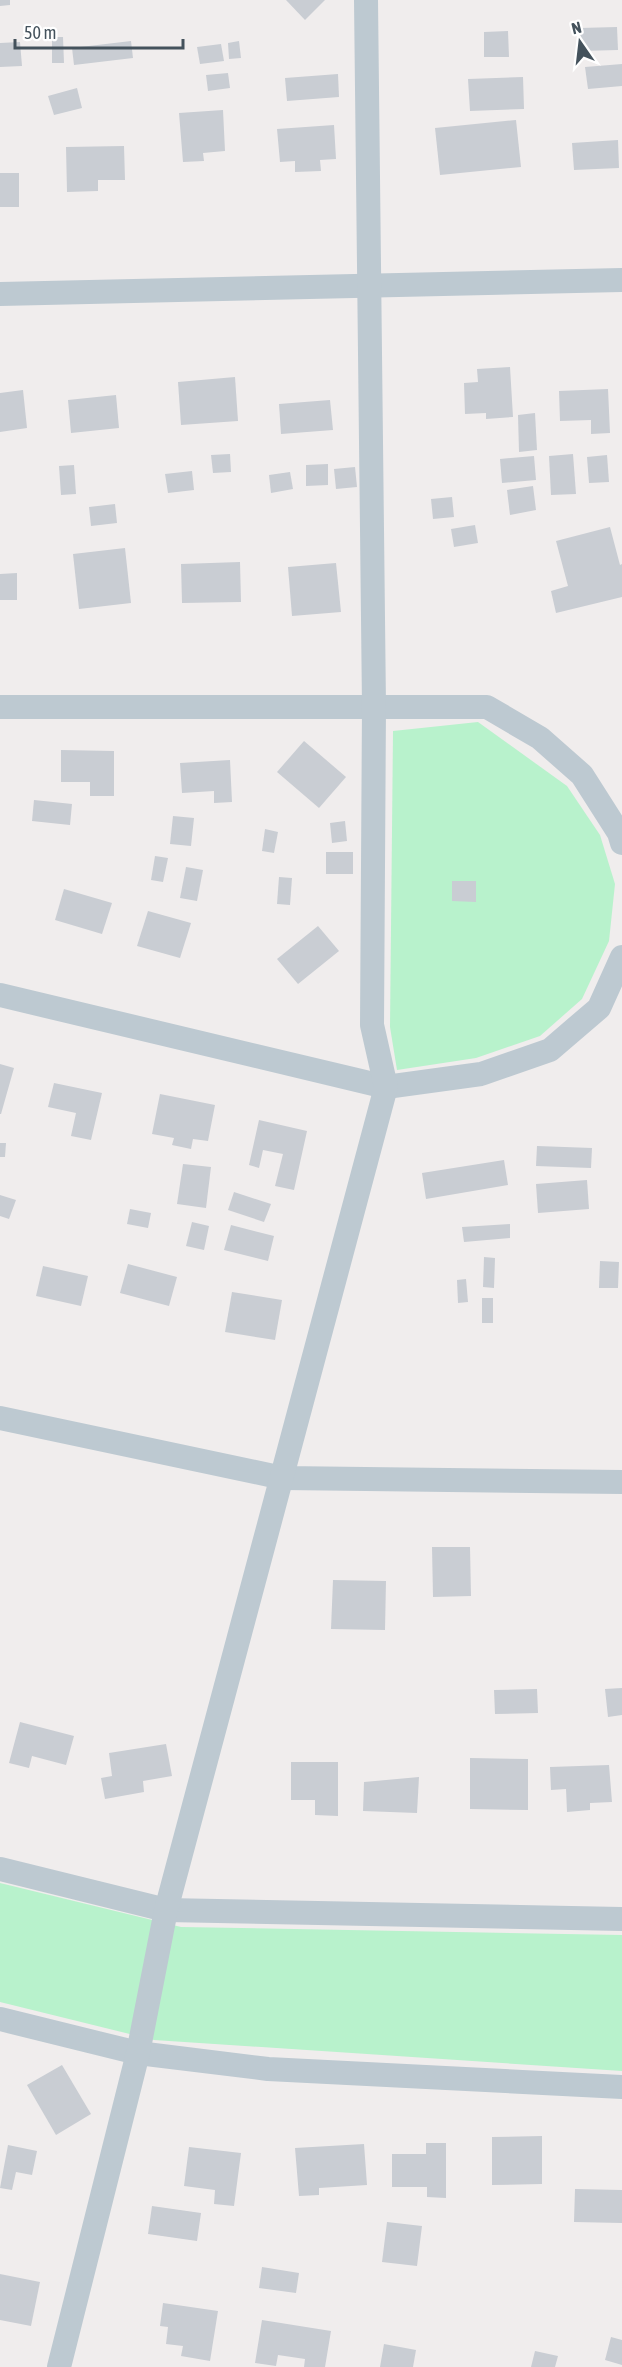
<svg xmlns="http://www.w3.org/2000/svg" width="622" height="2367" viewBox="0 0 622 2367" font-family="'Asap Condensed',sans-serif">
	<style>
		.green { fill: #b8f2cc }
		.building { fill: #c9cdd3 }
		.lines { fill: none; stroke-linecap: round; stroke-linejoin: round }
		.minor { stroke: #bdc9d1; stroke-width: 24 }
	</style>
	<rect width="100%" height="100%" fill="#f0eded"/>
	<!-- green -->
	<g class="green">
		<path d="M478 722 567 786 600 835 615 884 609 941 582 999 540 1036 476 1058 397 1070 390 1027 393 731Z"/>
		<path d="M0 1883 181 1927 622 1935V2071L154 2040 0 2002Z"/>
	</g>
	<!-- building -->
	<g class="building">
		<path d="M0 0H10V5L0 6Z"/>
		<path d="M286 0H325L305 20Z"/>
		<path d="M617 27 618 50 581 51 580 28Z"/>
		<path d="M508 31 509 57H484V32Z"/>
		<path d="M52 37H63L64 63H52Z"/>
		<path d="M131 41 133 58 74 65 72 48Z"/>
		<path d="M239 41 241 58 229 59 228 43Z"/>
		<path d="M20 42 22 66 0 67V43Z"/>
		<path d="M221 44 224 61 200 64 197 47Z"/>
		<path d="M622 64V86L588 89 585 67Z"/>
		<path d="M228 73 230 88 208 91 206 75Z"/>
		<path d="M338 74 339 97 287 101 285 78Z"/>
		<path d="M523 77 524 109 470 111 468 79Z"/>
		<path d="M77 88 82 108 54 115 48 96Z"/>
		<path d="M223 110 225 151 203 153 204 161 183 162 179 113Z"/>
		<path d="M516 120 521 167 440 175 435 128Z"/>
		<path d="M334 125 336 159 320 160 321 171 295 172V161L280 162 277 129Z"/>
		<path d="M618 140 619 168 574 170 572 143Z"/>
		<path d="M124 146 125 180H98V191L67 192 66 147Z"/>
		<rect x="0" y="173" width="19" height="34"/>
		<path d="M510 367 513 417 486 419V413L465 414 464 383 478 382 477 369Z"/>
		<path d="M235 377 238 421 181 425 178 382Z"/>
		<path d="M608 389 610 433 591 434V420L560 421 559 391Z"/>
		<path d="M23 390 27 428 0 432V393Z"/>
		<path d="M116 395 119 428 71 433 68 400Z"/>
		<path d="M330 400 333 430 281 434 279 404Z"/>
		<path d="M535 413 537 450 519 452 518 415Z"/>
		<path d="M230 454 231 472 213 473 211 455Z"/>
		<path d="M573 454 576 494 551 495 549 456Z"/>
		<path d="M607 455 609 482 589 483 587 457Z"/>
		<path d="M534 456 536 480 502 483 500 459Z"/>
		<path d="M328 464V485L306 486V465Z"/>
		<path d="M74 465 76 494 61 495 59 466Z"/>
		<path d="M355 467 357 487 336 489 334 469Z"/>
		<path d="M192 471 194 490 168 493 165 474Z"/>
		<path d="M290 472 293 489 271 493 269 475Z"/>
		<path d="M533 486 536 510 510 515 507 490Z"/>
		<path d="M452 497 454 517 433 519 431 499Z"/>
		<path d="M115 504 117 523 91 526 89 507Z"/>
		<path d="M475 525 478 543 454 547 451 529Z"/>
		<path d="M610 527 620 565 622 564V597L556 613 551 591 568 586 556 541Z"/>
		<path d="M125 548 131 603 79 609 73 554Z"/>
		<path d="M240 562 241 602 182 603 181 564Z"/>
		<path d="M336 563 341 612 292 616 288 567Z"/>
		<path d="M17 573V600H0V574Z"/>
		<path d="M304 741 346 777 319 808 277 772Z"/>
		<path d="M61 750 114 751V796H90V782H61Z"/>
		<path d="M230 760 232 802 214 803V791L182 793 180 763Z"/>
		<path d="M34 800 72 804 70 825 32 821Z"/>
		<path d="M173 816 194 818 191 846 170 844Z"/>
		<path d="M345 821 347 841 332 843 330 823Z"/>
		<path d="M265 829 278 832 274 853 262 851Z"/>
		<rect x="326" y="852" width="27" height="22"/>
		<path d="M155 856 168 858 163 882 151 880Z"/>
		<path d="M186 867 203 870 197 901 180 898Z"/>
		<path d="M279 877 292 878 290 905 277 904Z"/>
		<path d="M452 881H476V902L452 901Z"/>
		<path d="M64 889 112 903 102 934 55 920Z"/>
		<path d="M148 911 191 923 180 958 137 946Z"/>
		<path d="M318 926 339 951 298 984 277 959Z"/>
		<path d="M0 1064 14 1068 1 1114H0Z"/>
		<path d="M54 1083 102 1093 91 1140 71 1136 76 1113 48 1107Z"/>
		<path d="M160 1094 215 1105 208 1141 193 1139 191 1149 172 1145 174 1138 152 1134Z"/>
		<path d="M259 1120 307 1131 294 1190 275 1186 283 1154 263 1150 259 1168 249 1165Z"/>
		<path d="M0 1143H6L5 1157H0Z"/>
		<path d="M537 1146 592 1148 591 1168 536 1166Z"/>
		<path d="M504 1160 508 1185 426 1199 422 1173Z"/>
		<path d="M183 1164 211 1167 206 1208 177 1204Z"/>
		<path d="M587 1180 589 1209 538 1213 536 1184Z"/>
		<path d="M234 1192 271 1204 264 1222 228 1210Z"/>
		<path d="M0 1195 16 1200 9 1219 0 1216Z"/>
		<path d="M130 1209 151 1213 148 1228 127 1224Z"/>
		<path d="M192 1222 209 1226 204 1250 186 1246Z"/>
		<path d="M510 1224V1238L464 1242 462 1227Z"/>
		<path d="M231 1225 274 1236 268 1261 224 1250Z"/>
		<path d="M484 1257 495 1258 494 1288 483 1287Z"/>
		<path d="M600 1261 619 1262 618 1288H599Z"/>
		<path d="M128 1264 177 1277 169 1306 120 1293Z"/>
		<path d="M43 1266 88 1276 81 1306 36 1296Z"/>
		<path d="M466 1279 468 1302 458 1303 457 1280Z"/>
		<path d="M232 1292 282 1300 275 1340 225 1332Z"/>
		<rect x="482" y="1298" width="11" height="25"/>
		<path d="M432 1547H470L471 1596 433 1597Z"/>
		<path d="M333 1580 386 1581 385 1630 331 1629Z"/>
		<path d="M622 1688V1715L608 1717 605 1689Z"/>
		<path d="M537 1689 538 1713 495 1714 494 1690Z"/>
		<path d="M20 1722 74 1736 66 1765 32 1756 29 1768 9 1763Z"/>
		<path d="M166 1744 172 1776 143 1781 144 1792 105 1799 101 1778 112 1776 109 1753Z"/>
		<path d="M470 1758 528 1759V1810L470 1809Z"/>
		<path d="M291 1762H338V1816L315 1815V1800H291Z"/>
		<path d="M609 1765 612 1802 590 1803V1810L567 1812 566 1789 551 1790 550 1767Z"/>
		<path d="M419 1777 417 1813 363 1811 364 1782Z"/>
		<path d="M62 2065 91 2114 56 2135 27 2085Z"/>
		<path d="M542 2136V2184L492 2185V2137Z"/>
		<path d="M426 2143H446V2198L427 2197V2187H392V2154H426Z"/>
		<path d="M364 2144 367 2185 319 2188V2195L299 2196 295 2148Z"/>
		<path d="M8 2145 37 2151 32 2175 16 2172 12 2190 0 2188Z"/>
		<path d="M189 2147 241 2153 234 2206 214 2204 215 2190 184 2186Z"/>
		<path d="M575 2189 622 2190V2223L574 2222Z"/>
		<path d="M152 2206 201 2213 197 2241 148 2234Z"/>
		<path d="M387 2222 422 2226 417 2266 382 2262Z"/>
		<path d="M262 2267 299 2273 296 2293 259 2288Z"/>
		<path d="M0 2274 40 2282 31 2326 0 2320Z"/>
		<path d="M163 2303 218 2311 210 2361 181 2356 183 2346 166 2344 168 2327 160 2326Z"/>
		<path d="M262 2320 331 2331 325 2367H304L305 2359 278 2355 276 2366 255 2363Z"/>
		<path d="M611 2337 622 2340V2365L605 2360Z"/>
		<path d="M384 2344 416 2350 413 2367H380Z"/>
		<path d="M535 2351 558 2356 555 2367H531Z"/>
	</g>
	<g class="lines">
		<!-- minor -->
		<g class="minor">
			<path d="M0 294 622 280"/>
			<path d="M0 707H487L540 738 582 775 619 833 622 843"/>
			<path d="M0 995 386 1087 481 1074 550 1050 599 1008 622 957"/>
			<path d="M0 1418 283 1478 622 1482"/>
			<path d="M0 1869 166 1910 622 1919"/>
			<path d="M0 2019 138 2053 268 2069 622 2087"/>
			<path d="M59 2367 138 2053 166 1910 386 1087 372 1025 374 706 366 0"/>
		</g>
	</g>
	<!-- north arrow -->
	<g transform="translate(580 42) rotate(346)" stroke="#ffffff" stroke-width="4.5" paint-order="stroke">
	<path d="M0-4.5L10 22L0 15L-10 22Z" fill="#44525c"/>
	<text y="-9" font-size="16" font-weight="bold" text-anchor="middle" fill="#44525c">N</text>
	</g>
	<!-- scale -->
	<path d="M15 39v9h168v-9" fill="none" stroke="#44525c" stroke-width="3"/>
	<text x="24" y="39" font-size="18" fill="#44525c" stroke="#ffffff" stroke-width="4.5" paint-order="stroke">50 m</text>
</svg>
